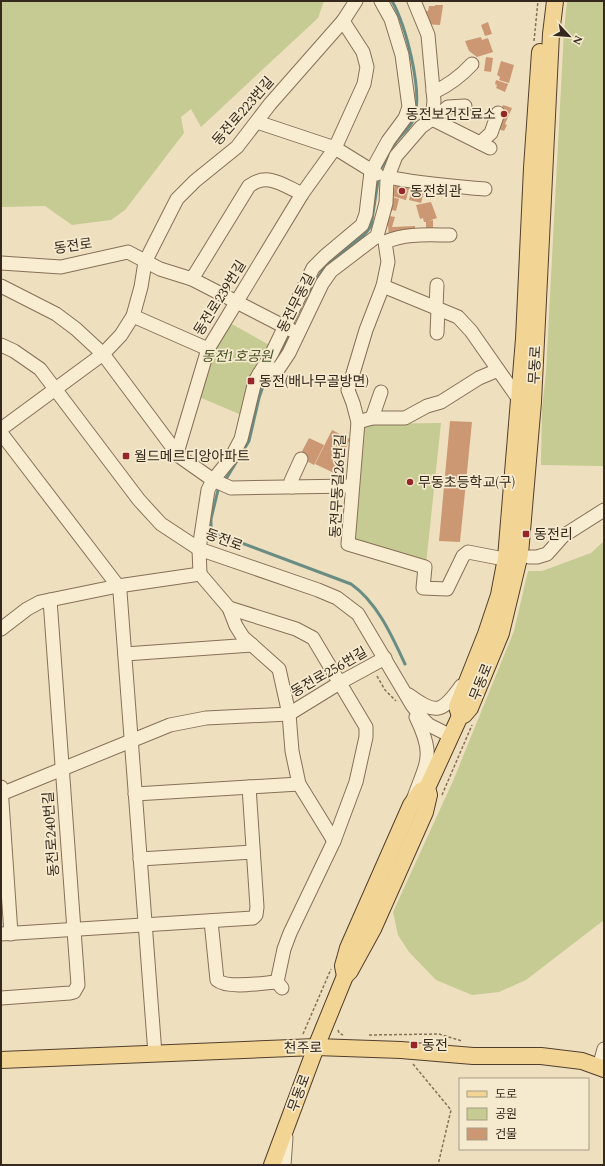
<svg xmlns="http://www.w3.org/2000/svg" width="605" height="1166" viewBox="0 0 605 1166" font-family="Spectral,'Noto Sans KR',serif">
	<style>
		.green { fill: #c5cb92 }
		.lines { fill: none; stroke-linecap: round; stroke-linejoin: round }
		.stream { stroke: #698d84; stroke-width: 3 }
		.building { fill: #cc9874 }
		.minor-casing { stroke: #867057; stroke-width: 15 }
		.major-casing { stroke: #533e2c; stroke-width: 18 }
		.path { stroke: #867057; stroke-width: 1.5; stroke-dasharray: 3 2; stroke-linecap: butt }
		.minor { stroke: #f9edd1; stroke-width: 13 }
		.major { stroke: #f2d595; stroke-width: 16 }
		.poi-dot { fill: #952728; stroke: #f5eace; stroke-width: 1.5 }
		.labels { text-anchor: middle; dominant-baseline: central; stroke-width: 3.5; stroke-linejoin: round; paint-order: stroke }
		.street-label { font-size: 14px; fill: #35281c; stroke: #f5eace }
		.poi-label { font-size: 14px; fill: #35281c; stroke: #f5eace; text-anchor: start }
		.park-label { font-size: 14px; font-style: italic; fill: #465222; stroke: #f5eace }
	</style>
	<rect width="100%" height="100%" fill="#eedfbe"/>
	<!-- green -->
	<g class="green">
		<path d="M1 1H324L318 18 201 127 191 109 181 117 184 133 125 210 111 220 72 225 45 206 1 207Z"/>
		<path d="M567 1H604V466L541 465 542 409 546 372 564 31Z"/>
		<path d="M230 323 271 346 244 416 199 397 210 355Z"/>
		<path d="M441 423 426 564 350 542 359 424Z"/>
		<path d="M604 541V920L526 980 499 992 472 995 436 980 409 952 398 935 393 912 453 781 514 631 528 571H542L591 553Z"/>
	</g>
	<g class="lines">
		<!-- stream -->
		<g class="stream">
			<path d="M382 167C386 159 390 150 395 143 401 134 412 127 415 116 422 88 406 26 392 1"/>
			<path d="M308 298 319 276 326 265 365 234 371 226 378 181"/>
			<path d="M278 359 289 337"/>
			<path d="M226 479 249 441 259 398 266 377"/>
			<path d="M218 490 211 519V529L215 533 351 584C377 602 392 636 405 664"/>
		</g>
	</g>
	<!-- building -->
	<g class="building">
		<path d="M435 5H443L440 25 424 24 426 11H428L429 6H435Z"/>
		<path d="M488 22 492 34 485 36 481 25Z"/>
		<path d="M481 37 482 40 488 38 493 52 477 57 469 51 465 41Z"/>
		<path d="M486 57 493 58 491 72 484 71Z"/>
		<path d="M501 61 514 65 509 83 499 80 500 77 497 75Z"/>
		<path d="M496 80 508 84 505 92 496 88 497 85 495 84Z"/>
		<path d="M503 105 512 108 505 124 507 125 504 131 494 127 496 121 503 124 496 120Z"/>
		<path d="M396 181 410 185 406 200 392 196Z"/>
		<path d="M413 185 425 188 421 203 409 200Z"/>
		<path d="M392 197 399 199 396 211 392 210 390 216 395 217 392 227 415 226V232L389 236 388 226H384Z"/>
		<path d="M431 202 437 218 428 221 433 220V232H426V222H424L423 218 420 219 416 205Z"/>
		<path d="M450 421 472 422 460 542 439 541Z"/>
		<path d="M332 430 350 439 334 473 315 464Z"/>
		<path d="M309 438 324 445 314 465 299 457Z"/>
	</g>
	<g class="lines">
		<defs>
			<g id="minor">
				<path d="M433 91 434 92C449 85 461 76 472 64"/>
				<path d="M432 119 490 148"/>
				<path d="M434 119 448 107 465 106"/>
				<path d="M257 122 335 148 377 174"/>
				<path d="M480 143 491 133 498 113"/>
				<path d="M388 177C420 184 452 186 485 189"/>
				<path d="M385 242 388 262 383 286 366 330 348 390 353 403 358 422 348 544 425 567 423 588 447 589 463 556 468 552 499 558"/>
				<path d="M385 242C406 233 428 235 450 235"/>
				<path d="M1 263 61 267 128 252 160 269 192 279 291 330"/>
				<path d="M192 279 249 186C268 172 283 185 302 194"/>
				<path d="M1 286 56 314 76 329 103 354 179 456 213 480 231 488 352 486"/>
				<path d="M383 286 458 317 471 331 520 401"/>
				<path d="M436 308 437 285"/>
				<path d="M133 316 208 349"/>
				<path d="M437 333 438 309"/>
				<path d="M1 345 14 351 40 369 139 500 161 524 199 549 318 590 337 598 358 614 412 705 423 719 429 725 451 736"/>
				<path d="M259 374 279 368 289 353 322 284 331 271 377 236 386 203 387 179 396 156 421 127 432 119 434 101 428 35 414 1"/>
				<path d="M372 418 381 392"/>
				<path d="M358 422 372 418H405L427 406 441 402 479 378 498 370"/>
				<path d="M1 429 103 354 121 335 133 316 141 287 145 262 177 199 195 181 237 147 270 104 343 21 356 1"/>
				<path d="M1 433 118 586 120 592 155 1054"/>
				<path d="M177 453 208 349 302 194 335 148 364 84 367 67 363 52 343 21"/>
				<path d="M292 487 291 481 301 459"/>
				<path d="M529 557H537L547 554 563 536 604 510"/>
				<path d="M200 574 199 549 208 490 213 480 231 458 241 439 255 381 272 353 313 268 325 256 362 225 366 214 371 172 388 141 405 118 409 107 402 55 391 19 381 1"/>
				<path d="M200 574 229 608 236 626 243 637 279 669 289 714 292 751 299 784 334 841"/>
				<path d="M229 608 296 629 313 638 366 727V737L356 782 334 841 290 933 284 949 277 982 282 988"/>
				<path d="M1 629 27 609 40 602 118 586 200 574"/>
				<path d="M125 654 252 645"/>
				<path d="M409 695C436 715 442 713 461 686"/>
				<path d="M1 787 11 934"/>
				<path d="M1 794 170 725 206 718 289 714 341 682 385 658"/>
				<path d="M135 794 299 784"/>
				<path d="M413 800C427 761 435 756 416 717"/>
				<path d="M140 859 253 852"/>
				<path d="M211 921 217 980C227 989 263 983 277 982"/>
				<path d="M1 934 253 918 256 915 257 907 249 787"/>
				<path d="M1 998 70 993 74 992 78 985 50 600"/>
				<path d="M599 1067 604 1049"/>
				<path d="M284 1165 286 1137"/>
			</g>
			<g id="major">
				<path d="M460 716 457 707 486 634 499 595 506 558 524 339 532 168 540 52"/>
				<path d="M345 976 343 966 348 948 411 805 421 791 427 788"/>
				<path d="M1 1060 316 1047 401 1050 473 1056H541L582 1061 604 1069"/>
				<path d="M272 1165 316 1047 345 976 350 971 373 929 425 812 429 795 427 788 460 716 464 715 470 708 501 633 520 554 533 402 551 34 555 1"/>
			</g>
		</defs>
		<!-- minor casing -->
		<use href="#minor" class="minor-casing"/>
		<!-- major casing -->
		<use href="#major" class="major-casing"/>
		<!-- path -->
		<g class="path">
			<path d="M534 41 538 1"/>
			<path d="M377 676 385 690 396 701"/>
			<path d="M442 795 472 725"/>
			<path d="M338 1030 339 1033 343 1035"/>
			<path d="M303 1034 331 969"/>
			<path d="M369 1035 439 1034 462 1041"/>
			<path d="M413 1064 451 1110 438 1165"/>
		</g>
		<!-- minor -->
		<use href="#minor" class="minor"/>
		<!-- major -->
		<use href="#major" class="major"/>
	</g>
	<!-- markers -->
	<g class="poi-dot">
		<circle cx="504" cy="114" r="4"/>
		<circle cx="402" cy="191" r="4"/>
		<rect x="247" y="377" width="8" height="8" rx="2"/>
		<rect x="122" y="452" width="8" height="8" rx="2"/>
		<circle cx="410" cy="482" r="4"/>
		<rect x="522" y="530" width="8" height="8" rx="2"/>
		<rect x="410" y="1041" width="8" height="8" rx="2"/>
	</g>
	<g class="labels">
		<!-- street labels -->
		<g class="street-label">
			<text transform="translate(243 111) rotate(-49)">동전로223번길</text>
			<text transform="translate(73 246) rotate(-8)">동전로</text>
			<text transform="translate(220 298) rotate(-58)">동전로239번길</text>
			<text transform="translate(296 303) rotate(-63)">동전무동길</text>
			<text transform="translate(535 365) rotate(-87)">무동로</text>
			<text transform="translate(338 486) rotate(-87)">동전무동길26번길</text>
			<text transform="translate(224 540) rotate(20)">동전로</text>
			<text transform="translate(329 672) rotate(-30)">동전로256번길</text>
			<text transform="translate(481 682) rotate(-68)">무동로</text>
			<text transform="translate(51 834) rotate(-94)">동전로240번길</text>
			<text transform="translate(303 1048) rotate(-1)">천주로</text>
			<text transform="translate(299 1093) rotate(-70)">무동로</text>
		</g>
		<!-- poi labels -->
		<g class="poi-label">
			<text x="496" y="114" text-anchor="end">동전보건진료소</text>
			<text x="410" y="191">동전회관</text>
			<text x="259" y="381">동전(배나무골방면)</text>
			<text x="134" y="456">월드메르디앙아파트</text>
			<text x="418" y="482">무동초등학교(구)</text>
			<text x="534" y="534">동전리</text>
			<text x="422" y="1045">동전</text>
		</g>
		<!-- park labels -->
		<g class="park-label">
			<text x="237" y="356">동전1호공원</text>
		</g>
	</g>
	<!-- border -->
	<rect width="605" height="1166" fill="none" stroke="#35281c" stroke-width="4"/>
	<!-- legend -->
	<rect x="459" y="1078" width="130" height="72" fill="#f5eace" stroke="#a89c87"/>
	<rect x="467" y="1091" width="20" height="6" fill="#f2d595" stroke="#a89c87"/>
	<text x="495" y="1098" font-size="12" fill="#35281c">도로</text>
	<rect x="467" y="1108" width="20" height="12" fill="#c5cb92" stroke="#a89c87"/>
	<text x="495" y="1118" font-size="12" fill="#35281c">공원</text>
	<rect x="467" y="1128" width="20" height="12" fill="#cc9874" stroke="#a89c87"/>
	<text x="495" y="1138" font-size="12" fill="#35281c">건물</text>
	<!-- north arrow -->
	<g transform="translate(569 36) rotate(116)" stroke="#f5eace" stroke-width="3" paint-order="stroke">
	<path d="M0-3L7 15L0 10L-7 15Z" fill="#35281c"/>
	<text y="-6" font-size="11" font-weight="bold" text-anchor="middle" fill="#35281c">N</text>
	</g>
</svg>
